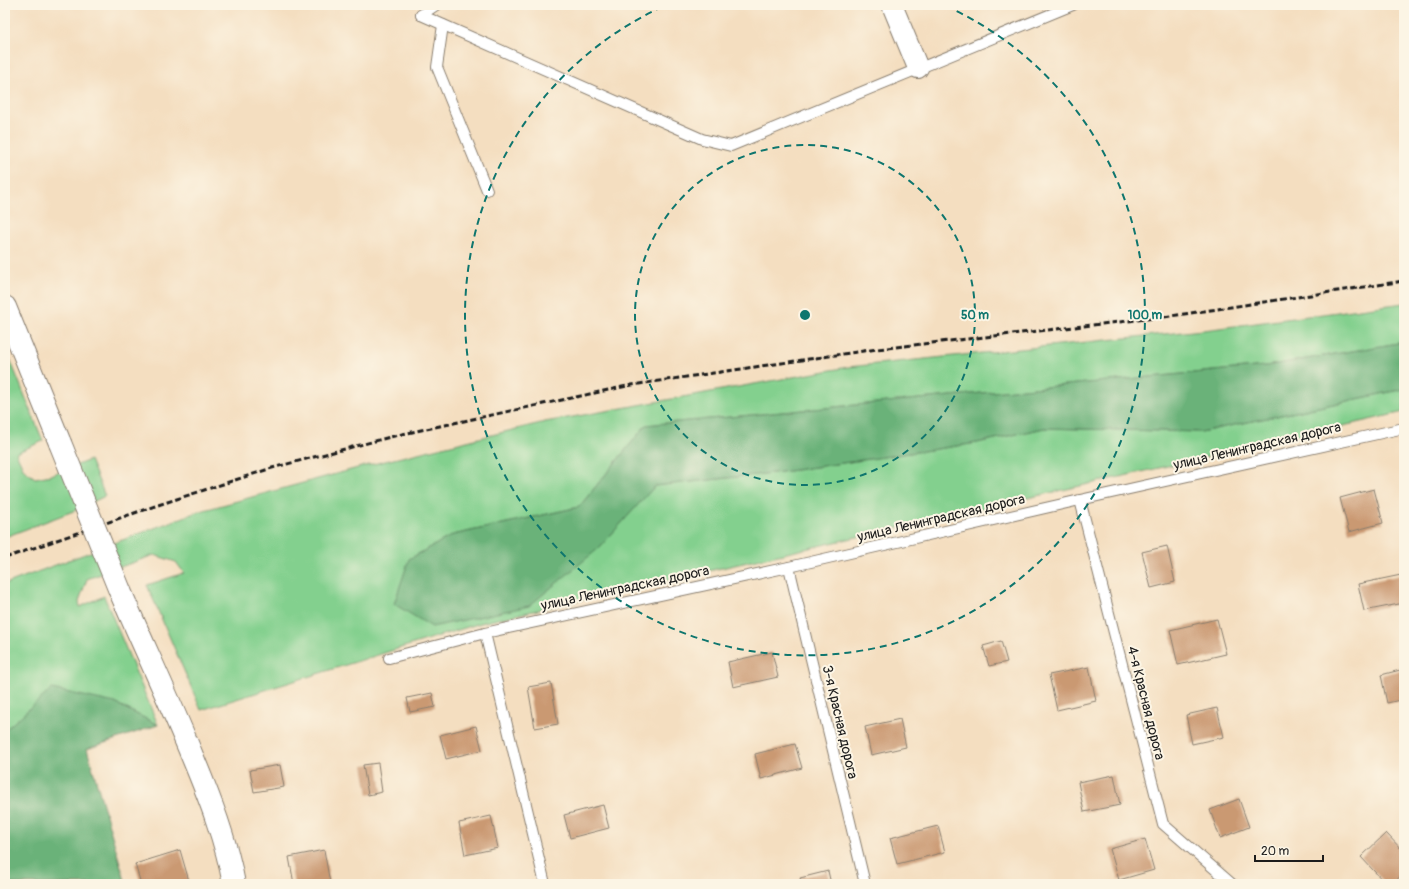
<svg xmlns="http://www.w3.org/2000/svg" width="1409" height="889" viewBox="0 0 1409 889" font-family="Pangolin,sans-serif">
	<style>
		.green { fill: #83d08e; stroke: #507655 }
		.forest { fill: #6ab279; stroke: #43674a }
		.building { fill: #ca9972 }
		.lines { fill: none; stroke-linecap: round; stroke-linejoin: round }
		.lane-casing { stroke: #887d6e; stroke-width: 12 }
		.street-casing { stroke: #887d6e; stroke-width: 22 }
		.secondary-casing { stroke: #887d6e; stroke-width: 24 }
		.lane { stroke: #fff; stroke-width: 10 }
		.street { stroke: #fff; stroke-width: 20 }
		.secondary { stroke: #fff; stroke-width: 22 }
		.rail { stroke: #1c1c1c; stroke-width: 3; stroke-dasharray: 6 3; stroke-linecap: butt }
		.secondary-bridge-casing { stroke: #887d6e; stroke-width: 24; stroke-linecap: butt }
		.secondary-bridge { stroke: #fff; stroke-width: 22 }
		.ring { fill: none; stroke: #0f766e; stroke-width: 2; stroke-dasharray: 7 5 }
		.labels { text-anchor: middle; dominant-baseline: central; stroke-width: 4; stroke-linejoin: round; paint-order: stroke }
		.street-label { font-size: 14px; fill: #1c1c1c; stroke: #fcf5e5 }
		.centre { fill: #0f766e; stroke: #fcf5e5; stroke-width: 2 }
		.ring-label { font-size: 12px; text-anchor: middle; font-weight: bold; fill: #0f766e; stroke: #fcf5e5; stroke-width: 4; stroke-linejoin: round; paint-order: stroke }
	</style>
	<rect width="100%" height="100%" fill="#fcf5e5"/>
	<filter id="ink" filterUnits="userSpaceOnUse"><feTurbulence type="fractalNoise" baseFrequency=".025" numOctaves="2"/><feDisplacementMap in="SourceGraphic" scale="8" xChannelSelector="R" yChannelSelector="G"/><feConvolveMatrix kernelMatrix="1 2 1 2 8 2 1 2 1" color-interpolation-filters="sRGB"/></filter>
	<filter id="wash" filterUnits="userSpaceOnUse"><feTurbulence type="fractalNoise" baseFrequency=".012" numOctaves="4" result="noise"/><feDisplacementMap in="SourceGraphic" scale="16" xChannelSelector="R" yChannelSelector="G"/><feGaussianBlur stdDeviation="0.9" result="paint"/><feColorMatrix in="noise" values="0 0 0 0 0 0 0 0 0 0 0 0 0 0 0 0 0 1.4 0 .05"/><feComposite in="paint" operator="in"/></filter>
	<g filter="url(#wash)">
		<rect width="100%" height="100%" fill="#f4dec0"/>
		<!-- green -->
		<g class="green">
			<path d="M1404 303V342L1266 366 646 425 579 507 453 535 409 559 599 548 654 486 782 472 977 443 1044 428 1201 432 1404 389V412L481 623 201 710 147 585 184 573 176 562 154 555 87 579 79 601 80 607 104 596 158 725 115 703 17 720 5 730V584L197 512 365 466 545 422 848 367 1212 329Z"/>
			<path d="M5 347 43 441 16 453 24 470 35 478 51 475 90 460 105 496 76 510 5 537Z"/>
		</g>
		<!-- forest -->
		<g class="forest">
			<path d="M1404 342V389L1201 432 1044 428 977 443 782 472 655 486 599 548 529 606 432 627 394 604 409 559 453 535 579 507 646 425 1266 366Z"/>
			<path d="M52 689 115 703 158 725 87 749 126 884H5V730Z"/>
		</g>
		<g id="blocks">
			<!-- building -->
			<g class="building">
				<path d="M1374 489 1383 523 1349 532 1340 498Z"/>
				<path d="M1167 546 1175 582 1151 588 1142 552Z"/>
				<path d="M1401 575 1404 587V603L1364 611 1358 584Z"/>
				<path d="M1217 619 1226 654 1178 665 1170 630Z"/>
				<path d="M1001 641 1007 662 989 666 983 646Z"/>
				<path d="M772 652 778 677 733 687 728 662Z"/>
				<path d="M1089 667 1096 701 1057 710 1049 675Z"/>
				<path d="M1404 669V699L1387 703 1381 675Z"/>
				<path d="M551 683 558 724 535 728 528 687Z"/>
				<path d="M432 693 435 707 410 712 407 698Z"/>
				<path d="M1217 708 1224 737 1192 744 1186 715Z"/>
				<path d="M900 719 906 747 871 755 865 727Z"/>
				<path d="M476 726 482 750 446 759 440 735Z"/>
				<path d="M795 744 802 768 761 779 755 754Z"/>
				<path d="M378 763 382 792 368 795 363 765Z"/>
				<path d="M280 765 284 787 254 792 250 770Z"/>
				<path d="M1114 775 1120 805 1084 812 1078 782Z"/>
				<path d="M1239 799 1249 827 1220 838 1210 810Z"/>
				<path d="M603 805 609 828 570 838 564 815Z"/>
				<path d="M491 816 498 848 465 855 459 823Z"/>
				<path d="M938 826 945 852 897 864 890 838Z"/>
				<path d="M1386 833 1404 852V873L1392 884H1386L1361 857Z"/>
				<path d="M1145 839 1154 870 1119 880 1110 849Z"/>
				<path d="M180 850 189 881 178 884H141L135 864Z"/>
				<path d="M324 850 330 883 324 884H294L289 857Z"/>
				<path d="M828 871 831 884H802L800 878Z"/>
			</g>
		</g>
	</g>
	<g filter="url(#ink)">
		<use href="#blocks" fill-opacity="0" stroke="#887d6e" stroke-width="1"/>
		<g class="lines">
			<defs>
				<g id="lane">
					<path d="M421 15 702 139 731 146 1073 5"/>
					<path d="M421 15 436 5"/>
					<path d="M443 25 437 67 487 190"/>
					<path d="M1080 500 1163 824 1232 884"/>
					<path d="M789 567 865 884"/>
					<path d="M485 633 545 884"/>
					<path d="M389 658 485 633 789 567 1080 500 1404 428"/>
				</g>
				<path id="street" d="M892 5 918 68"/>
				<g id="secondary">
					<path d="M5 307 60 443"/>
					<path d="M120 591C144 647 170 701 193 758 210 799 226 840 234 884"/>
				</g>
			</defs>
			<!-- lane casing -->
			<use href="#lane" class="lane-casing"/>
			<!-- street casing -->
			<use href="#street" class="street-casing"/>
			<!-- secondary casing -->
			<use href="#secondary" class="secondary-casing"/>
			<!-- lane -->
			<use href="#lane" class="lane"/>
			<!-- street -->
			<use href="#street" class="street"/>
			<!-- secondary -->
			<use href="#secondary" class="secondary"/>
			<!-- rail -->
			<path class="rail" d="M5 558 149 508 272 468 398 435 632 385 877 349 1164 317 1404 281"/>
			<defs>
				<path id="secondary-bridge" d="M60 443 120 591"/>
			</defs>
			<!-- secondary-bridge casing -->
			<use href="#secondary-bridge" class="secondary-bridge-casing"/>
			<!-- secondary-bridge -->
			<use href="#secondary-bridge" class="secondary-bridge"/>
		</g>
	</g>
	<!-- distance rings -->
	<g class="ring">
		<circle cx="805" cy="315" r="170"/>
		<path d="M946 6A340 340 0 1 1 664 6"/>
	</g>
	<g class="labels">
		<!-- street labels -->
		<g class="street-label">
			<text transform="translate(1257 446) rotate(-13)">улица Ленинградская дорога</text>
			<text transform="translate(941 518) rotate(-13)">улица Ленинградская дорога</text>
			<text transform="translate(625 588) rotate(-12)">улица Ленинградская дорога</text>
			<text transform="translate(1146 703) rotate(76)">4-я Красная дорога</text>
			<text transform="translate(840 722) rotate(77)">3-я Красная дорога</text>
		</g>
	</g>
	<circle cx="805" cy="315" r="6" class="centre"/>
	<g class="ring-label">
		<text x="975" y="319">50 m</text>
		<text x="1145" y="319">100 m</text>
	</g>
	<!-- margin -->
	<rect width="1409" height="889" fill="none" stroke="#fcf5e5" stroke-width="20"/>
	<!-- scale -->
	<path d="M1255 855v6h68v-6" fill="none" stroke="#1c1c1c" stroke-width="2"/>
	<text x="1261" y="855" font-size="12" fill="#1c1c1c" stroke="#fcf5e5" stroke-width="3" paint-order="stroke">20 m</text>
</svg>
